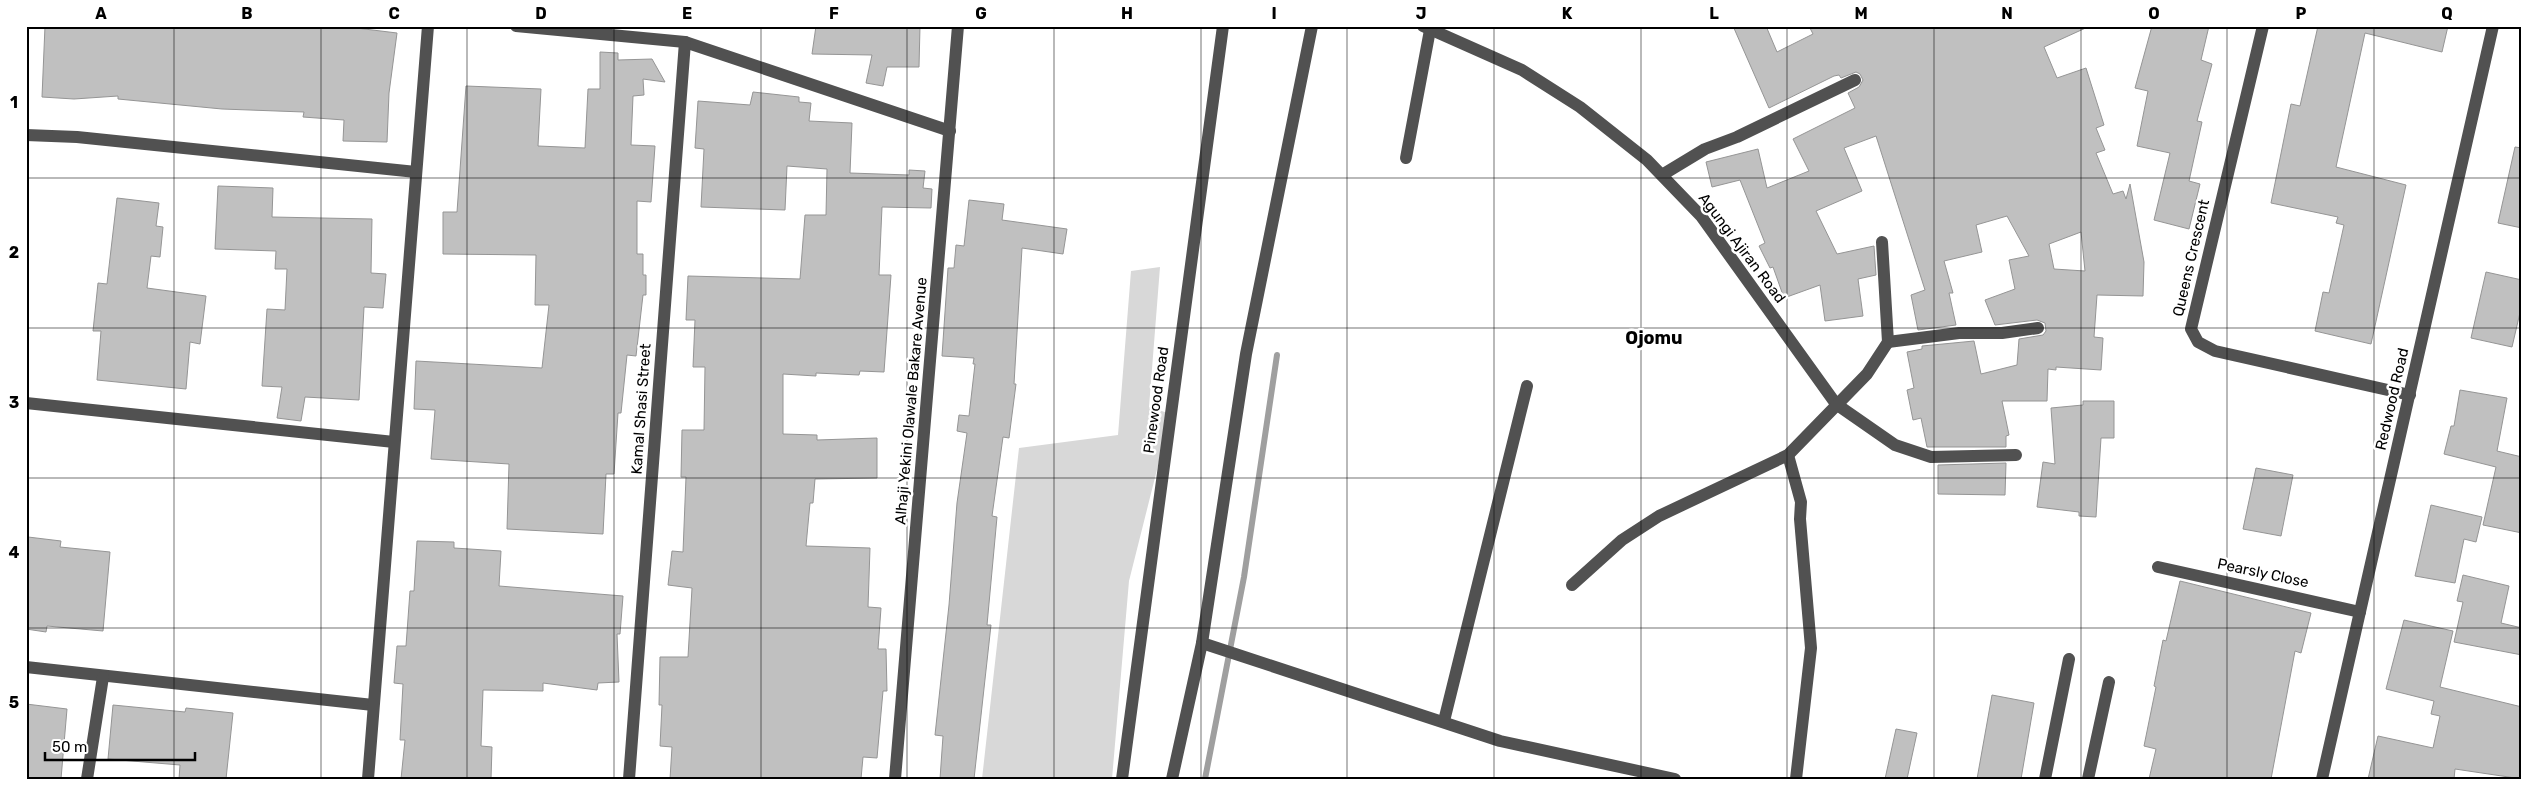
<svg xmlns="http://www.w3.org/2000/svg" width="2548" height="805" viewBox="0 0 2548 805" font-family="Rubik,sans-serif">
	<style>
		.green { fill: #d8d8d8 }
		.lines { fill: none; stroke-linecap: round; stroke-linejoin: round }
		.stream { stroke: #9f9f9f; stroke-width: 6 }
		.building { fill: #c0c0c0; stroke: #959595; fill-rule: evenodd }
		.minor { stroke: #515151; stroke-width: 12 }
		.grid { fill: none; stroke: #000; stroke-width: 1; stroke-opacity: 0.55 }
		.labels { text-anchor: middle; dominant-baseline: central; stroke-width: 5; stroke-linejoin: round; paint-order: stroke }
		.street-label { font-size: 15px; fill: #000; stroke: #fff }
		.quarter-label { font-size: 18px; font-weight: bold; fill: #000; stroke: #fff }
		.neatline { fill: none; stroke: #000; stroke-width: 2 }
		.grid-label { font-size: 16px; text-anchor: middle; font-weight: bold; fill: #000 }
	</style>
	<rect width="100%" height="100%" fill="#fff"/>
	<!-- green -->
	<path class="green" d="M1160 267 1149 407 1171 414 1129 581 1112 779H982L1019 448 1118 435 1131 271Z"/>
	<g class="lines">
		<!-- stream -->
		<path class="stream" d="M1205 779 1244 577 1277 355"/>
	</g>
	<!-- building -->
	<g class="building">
		<path d="M45 26H340L397 33 389 93 387 142 343 141 344 120 303 117 304 112 222 109 118 99V96L74 99 42 97Z"/>
		<path d="M816 26H920L919 67H887L883 86 866 83 872 55 812 54Z"/>
		<path d="M1733 26H1766L1777 52 1813 34 1809 26H2090L2044 47 2057 78 2086 68 2104 125 2096 128 2105 150 2096 153 2113 194 2123 191 2126 199 2130 184 2144 262 2143 296 2097 295 2094 337 2103 338 2101 370 2056 367V370L2048 369 2047 401H2002L2009 435 2006 436V447H1927L1921 418 1913 420 1907 390 1914 388 1907 352 1922 349V346L1974 341 1981 374 2017 365 2019 339 2043 335 2046 331 2045 323 2037 320 1995 325 1985 300 2015 289 2009 260 2029 256 2007 216 1976 225 1982 252 1944 261 1953 293H1949L1956 325 1918 330 1911 295 1925 290 1876 136 1844 148 1862 191 1816 211 1837 254 1874 246 1876 275 1858 279 1863 316 1825 321 1820 285 1784 298 1773 267 1770 268 1759 246 1765 243 1740 180 1712 187 1706 162 1758 149 1767 188 1809 171 1793 139 1855 108 1848 93 1859 87 1863 80 1860 74 1856 72 1841 78 1839 75 1834 76 1769 108ZM2081 232 2085 271 2054 269 2049 244Z"/>
		<path d="M2152 26H2209L2201 60 2212 64 2197 121 2202 122 2189 181 2200 184 2189 229 2154 220 2170 153 2137 146 2148 91 2135 88Z"/>
		<path d="M2318 26H2448L2442 52 2365 33 2336 167 2406 185 2371 344 2315 331 2323 292 2329 293 2344 225 2336 223 2338 217 2271 203 2291 104 2300 106Z"/>
		<path d="M600 52 618 53V60L652 59 665 82 643 79 644 95 633 96 631 145 655 146 651 202 637 201V254H643V275H646V295H643L636 356 627 355 621 413H618L614 474H606L603 534 507 529 509 464 431 459 435 410 414 409 416 361 542 368 549 305H535L536 255 443 254V212H457L466 86 541 89 538 146 585 148 588 89H600Z"/>
		<path d="M753 92 799 97V102L811 103 809 121 852 123 850 173 909 175V170L925 171 923 188 932 189 931 208 882 207 879 275H891L884 372 860 371 859 375 816 373V376L783 374V434L817 435V440L877 438V478L815 479 813 503H810L806 546 870 548 868 607 881 608 878 649H886L887 691H883L877 758 863 757 861 779H670L672 747 660 746 662 705H659L660 657H688L692 588 668 585 672 551 683 552 686 477H681L682 430H704L705 367H693L695 320H686L688 276 800 279 805 215H826L827 169 787 166 785 210 701 207 704 149 695 148 698 101 750 105Z"/>
		<path d="M2515 147 2522 148V228L2498 223Z"/>
		<path d="M218 186 273 188 272 217 372 219 371 273 386 274 383 308 364 307 359 400 305 397 301 421 277 418 282 387 262 386 267 309 285 310 287 269H275L276 251 215 249Z"/>
		<path d="M117 198 159 203 156 226 163 227 160 257 151 256 147 288 206 296 200 344 190 342 186 389 97 380 101 331H93L98 283 107 284Z"/>
		<path d="M969 200 1004 204 1002 220 1067 229 1063 254 1022 248 1014 384H1016L1009 438 1003 437 992 516 997 517 987 625H991L974 779H940L943 736 935 735 949 605 957 503 967 433 957 431 959 415 969 416 975 364H973L974 358 942 356 948 268H954L956 245 964 246Z"/>
		<path d="M2486 272 2522 280V304L2512 347 2471 338Z"/>
		<path d="M2460 390 2507 398 2497 451 2522 457V533L2483 525 2496 467 2444 454 2451 426H2454Z"/>
		<path d="M2083 401H2114V438H2101L2096 517 2079 516V512L2037 507 2043 462 2055 464 2051 408 2083 405Z"/>
		<path d="M2006 463 2005 495 1938 494V465Z"/>
		<path d="M2256 468 2293 475 2281 536 2243 529Z"/>
		<path d="M2431 505 2482 517 2476 542 2464 539 2455 583 2415 576Z"/>
		<path d="M28 537 61 541 60 547 110 552 103 631 47 626 46 632 26 629Z"/>
		<path d="M417 541 454 542V548L501 551 499 586 623 596 620 634H617L619 682 598 683 597 690 543 683V691L483 690 481 746 492 747 491 779H401L405 740H400L403 684 394 683 397 646H406L410 591H414Z"/>
		<path d="M2463 575 2509 586 2501 623 2522 628V655L2454 642 2463 602 2457 601Z"/>
		<path d="M2180 581 2311 613 2301 653 2295 651 2271 779H2149L2156 749 2144 746 2156 687 2154 686 2163 640 2166 641Z"/>
		<path d="M2404 620 2453 631 2440 687 2522 707V779L2455 769 2454 779H2368L2378 736 2433 748 2440 716 2431 714 2434 701 2386 689Z"/>
		<path d="M1992 695 2034 703 2021 779H1977Z"/>
		<path d="M26 704 67 709 61 779H26Z"/>
		<path d="M113 705 185 712 186 708 233 713 226 779H179L180 765 108 759Z"/>
		<path d="M1896 729 1917 733 1907 779H1885Z"/>
	</g>
	<g class="lines">
		<!-- minor -->
		<g class="minor">
			<path d="M516 26 685 42 950 131"/>
			<path d="M1423 26 1522 70 1580 107 1647 160 1701 216 1836 404 1895 445 1931 457 2016 455"/>
			<path d="M2263 26 2191 329 2198 342 2215 351 2410 395"/>
			<path d="M26 135 77 137 416 172"/>
			<path d="M1406 158 1430 30"/>
			<path d="M1662 175 1705 149 1737 137 1855 80"/>
			<path d="M1888 342 1959 333H2002L2038 328"/>
			<path d="M26 403 394 442"/>
			<path d="M1788 455 1801 502 1800 519 1811 648 1796 779"/>
			<path d="M2158 567 2360 612"/>
			<path d="M1572 585 1622 540 1659 516 1788 455 1867 374 1888 342 1882 242"/>
			<path d="M1202 643 1500 741 1675 779"/>
			<path d="M26 667 373 705"/>
			<path d="M1444 721 1527 386"/>
			<path d="M87 779 103 677"/>
			<path d="M368 779 428 26"/>
			<path d="M629 779 685 42"/>
			<path d="M895 779 958 26"/>
			<path d="M1122 779 1223 26"/>
			<path d="M1172 779 1202 643 1246 354 1312 26"/>
			<path d="M2045 779 2069 659"/>
			<path d="M2088 779 2109 682"/>
			<path d="M2322 779 2493 26"/>
		</g>
	</g>
	<!-- grid -->
	<path class="grid" d="M174 26V779M321 26V779M467 26V779M614 26V779M761 26V779M907 26V779M1054 26V779M1201 26V779M1347 26V779M1494 26V779M1641 26V779M1787 26V779M1934 26V779M2081 26V779M2227 26V779M2374 26V779M26 178H2522M26 328H2522M26 478H2522M26 628H2522"/>
	<g class="labels">
		<!-- street labels -->
		<g class="street-label">
			<text transform="translate(1742 248) rotate(53)">Agungi Ajiran Road</text>
			<text transform="translate(2191 258) rotate(-77)">Queens Crescent</text>
			<text transform="translate(2392 399) rotate(-77)">Redwood Road</text>
			<text transform="translate(1156 400) rotate(-82)">Pinewood Road</text>
			<text transform="translate(911 401) rotate(-85)">Alhaji Yekini Olawale Bakare Avenue</text>
			<text transform="translate(641 409) rotate(-86)">Kamal Shasi Street</text>
			<text transform="translate(2263 573) rotate(12)">Pearsly Close</text>
		</g>
		<!-- quarter labels -->
		<g class="quarter-label">
			<text x="1654" y="338">Ojomu</text>
		</g>
	</g>
	<!-- border -->
	<rect width="2548" height="805" fill="none" stroke="#ffffff" stroke-width="55"/>
	<!-- scale -->
	<path d="M45 752v8h150v-8" fill="none" stroke="#000000" stroke-width="2.5"/>
	<text x="52" y="752" font-size="15" fill="#000000" stroke="#ffffff" stroke-width="4" paint-order="stroke">50 m</text>
	<rect x="28" y="28" width="2492" height="750" class="neatline"/>
	<g class="grid-label">
		<text x="101" y="19">A</text>
		<text x="247" y="19">B</text>
		<text x="394" y="19">C</text>
		<text x="541" y="19">D</text>
		<text x="687" y="19">E</text>
		<text x="834" y="19">F</text>
		<text x="981" y="19">G</text>
		<text x="1127" y="19">H</text>
		<text x="1274" y="19">I</text>
		<text x="1421" y="19">J</text>
		<text x="1567" y="19">K</text>
		<text x="1714" y="19">L</text>
		<text x="1861" y="19">M</text>
		<text x="2007" y="19">N</text>
		<text x="2154" y="19">O</text>
		<text x="2301" y="19">P</text>
		<text x="2447" y="19">Q</text>
		<text x="14" y="108">1</text>
		<text x="14" y="258">2</text>
		<text x="14" y="408">3</text>
		<text x="14" y="558">4</text>
		<text x="14" y="708">5</text>
	</g>
</svg>
